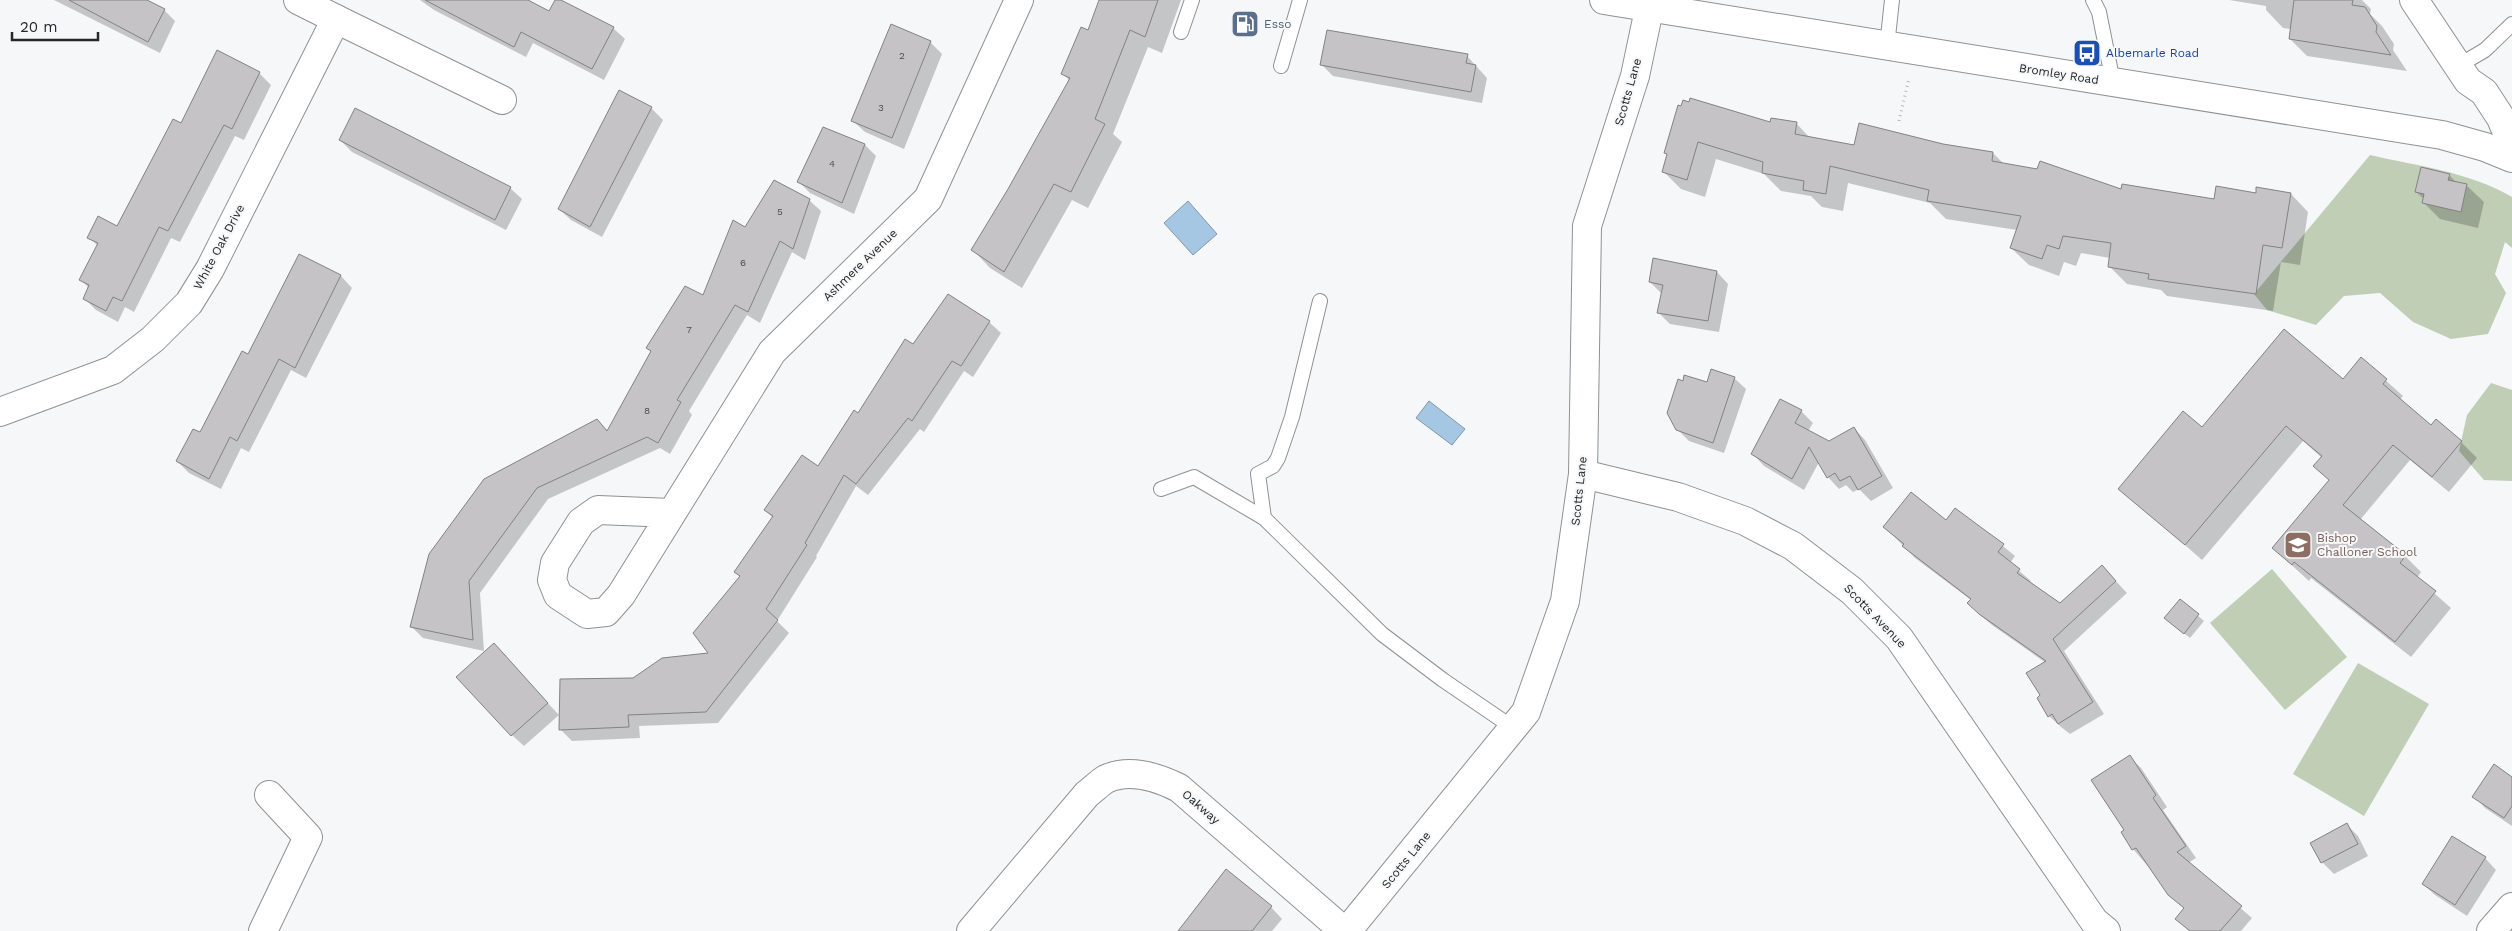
<svg xmlns="http://www.w3.org/2000/svg" width="2512" height="931" viewBox="0 0 2512 931" font-family="'Work Sans',sans-serif">
	<style>
		.green { fill: #c0ceb6 }
		.water { fill: #a6c7e3; stroke: #8097ab }
		.shadow { fill: #0003 }
		.building { fill: #c5c3c5; stroke: #838184 }
		.lines { fill: none; stroke-linecap: round; stroke-linejoin: round }
		.service-casing { stroke: #8f9193; stroke-width: 16 }
		.minor-casing { stroke: #8f9193; stroke-width: 30 }
		.primary-casing { stroke: #8f9193; stroke-width: 30 }
		.path { stroke: #b6b8ba; stroke-width: 3; stroke-dasharray: 1 4; stroke-linecap: butt }
		.service { stroke: #fff; stroke-width: 14 }
		.minor { stroke: #fff; stroke-width: 28 }
		.primary { stroke: #fff; stroke-width: 28 }
		.labels { text-anchor: middle; dominant-baseline: central; stroke-width: 4; stroke-linejoin: round; paint-order: stroke }
		.number-label { font-size: 10px; fill: #4e4e4f }
		.service-label { font-size: 12px; fill: #4e5e75; stroke: #f5f7f9; text-anchor: start }
		.transit-label { font-size: 12px; fill: #164399; stroke: #f5f7f9; text-anchor: start }
		.street-label { font-size: 12px; fill: #262728; stroke: #f5f7f9 }
		.education-label { font-size: 12px; fill: #785e54; stroke: #f5f7f9; text-anchor: start }
	</style>
	<rect width="100%" height="100%" fill="#f5f7f9"/>
	<!-- green -->
	<g class="green">
		<path d="M2370 155C2417 166 2470 172 2512 197V248L2505 242 2495 274 2506 293 2488 334 2451 339 2413 322 2380 293 2344 296 2316 325 2267 310 2254 294Z"/>
		<path d="M2491 383 2512 390V481L2484 480 2459 451 2467 415Z"/>
		<path d="M2272 569 2347 657 2285 710 2210 623Z"/>
		<path d="M2358 663 2429 704 2364 816 2293 774Z"/>
	</g>
	<!-- water -->
	<g class="water">
		<path d="M1188 201 1217 234 1193 255 1164 223Z"/>
		<path d="M1429 401 1465 429 1452 445 1416 418Z"/>
	</g>
	<!-- shadow -->
	<g class="shadow">
		<path d="M54 0H144L164 10 175 21 160 53Z"/>
		<path d="M420 0H526L550 13 558 0 613 28 625 39 604 80 533 43 526 57 434 10Z"/>
		<path d="M1100 0H1181L1162 53 1148 47 1113 134 1122 142 1088 208 1072 200 1022 288 990 268 973 250 1010 190 1070 81 1063 74 1088 31Z"/>
		<path d="M2229 0H2362L2371 9 2370 14 2382 26 2394 44 2393 50 2407 71 2307 56 2290 39 2291 29 2283 28 2266 10V6Z"/>
		<path d="M930 42 942 54 904 149 865 132 853 121Z"/>
		<path d="M1467 56 1487 78 1482 103 1333 76 1322 65Z"/>
		<path d="M259 73 271 85 244 140 235 136 180 242 171 238 134 312 125 307 118 322 96 310 84 298 89 288 81 280 98 246 89 237 118 228 182 125Z"/>
		<path d="M1679 107 1771 124 1796 123 1811 139 1854 146 1943 145 1993 153 2004 164 2122 191 2215 200 2257 194H2291L2308 212 2300 265 2281 262 2273 311 2167 296 2161 290 2127 284 2109 266 2110 258 2081 253 2076 266 2064 262 2059 276 2029 265 2011 248 2017 230 1946 219 1930 203 1848 183 1843 211 1822 207 1811 196 1781 191 1764 174 1716 159 1705 197 1681 189 1663 171Z"/>
		<path d="M651 108 663 120 602 237 571 220 559 209Z"/>
		<path d="M340 140 510 188 522 199 506 230 352 152Z"/>
		<path d="M865 145 876 156 854 214 810 193 799 182Z"/>
		<path d="M2449 175 2457 183 2466 185 2484 202 2478 228 2440 219 2423 202 2424 199 2416 192Z"/>
		<path d="M809 200 821 211 805 260 792 252 760 323 747 315 689 411 692 415 670 454 660 448 548 499 480 593 484 651 423 638 412 627 597 420 608 431 651 352 647 348 704 297 746 228Z"/>
		<path d="M300 255 341 276 352 288 306 378 291 370 249 452 241 448 221 489 189 473 177 461 200 434 249 355Z"/>
		<path d="M1717 272 1728 284 1719 332 1670 324 1659 313 1662 294 1650 282Z"/>
		<path d="M989 322 1001 333 973 377 964 371 924 432 920 429 868 495 856 486 816 556 817 557 777 621 789 633 718 723 639 726 640 738 572 741 561 730 633 679 711 655 740 577 736 572 773 518 765 510 819 468 858 414 914 346Z"/>
		<path d="M2362 359 2403 396 2400 399 2431 426 2461 442 2477 458 2449 492 2410 460 2360 520 2405 556 2421 572 2417 578 2451 608 2411 657 2311 578 2309 581 2273 548 2330 481 2315 466 2322 458 2303 441 2202 560 2120 488 2202 428 2343 380Z"/>
		<path d="M1734 378 1746 389 1724 453 1689 441 1677 429 1708 384Z"/>
		<path d="M1801 411 1813 423 1808 431 1829 443 1854 428 1865 440 1893 488 1871 501 1859 489 1853 492 1846 485 1839 489 1828 477 1819 462 1804 490 1764 466 1753 454Z"/>
		<path d="M1946 522 1986 532 2015 556 2010 563 2031 581 2029 583 2060 605 2113 578 2127 593 2064 651 2104 714 2070 734 2061 727 2049 716 2042 696 2046 663 1992 625 1980 615 1971 600 1915 558 1885 527Z"/>
		<path d="M2180 600 2204 621 2190 638 2171 623Z"/>
		<path d="M505 657 559 715 524 746 512 735Z"/>
		<path d="M2130 757 2141 768 2167 807 2163 810 2196 858 2188 863 2252 918 2241 931H2189L2177 919 2185 909 2133 849 2125 830Z"/>
		<path d="M2512 778V826L2485 808 2474 796Z"/>
		<path d="M2347 825 2358 836 2368 856 2334 874 2322 862 2312 843Z"/>
		<path d="M2485 858 2496 870 2467 916 2435 895 2423 884Z"/>
		<path d="M1271 907 1282 919 1272 931H1179Z"/>
	</g>
	<!-- building -->
	<g class="building">
		<path d="M69 0H147L165 9 148 42Z"/>
		<path d="M425 0H528L549 11 555 0H561L614 27 592 69 521 32 514 47Z"/>
		<path d="M1099 0H1158L1145 37 1130 30 1095 119 1105 124 1071 192 1054 184 1004 272 971 250 1008 189 1070 78 1061 74 1081 27 1088 30Z"/>
		<path d="M2294 0H2353L2352 5 2365 7 2377 26 2376 32 2391 55 2289 39Z"/>
		<path d="M891 24 931 41 892 138 851 121Z"/>
		<path d="M1327 30 1468 54 1466 63 1476 65 1471 92 1320 65Z"/>
		<path d="M217 50 260 72 232 129 224 125 168 231 159 227 122 301 113 297 106 311 83 299 89 285 79 280 98 243 87 238 98 216 117 226 173 119 181 123Z"/>
		<path d="M619 90 652 107 590 227 558 209Z"/>
		<path d="M1690 98 1770 122 1771 118 1797 122 1795 134 1854 145 1859 123 1943 144 1993 152 1992 161 2037 169 2040 161 2121 189 2122 184 2214 199 2216 186 2256 193V187L2291 193 2282 248 2263 245 2256 294 2148 279 2149 274 2108 267 2111 243 2063 236 2059 249 2047 245 2042 259 2010 248 2021 216 1927 201 1929 190 1830 166 1826 194 1803 190 1804 181 1762 173 1763 162 1698 142 1687 180 1662 172 1667 154 1664 153 1678 105 1681 106 1683 100 1689 102Z"/>
		<path d="M355 108 511 187 495 220 339 140Z"/>
		<path d="M823 127 865 144 842 203 797 182Z"/>
		<path d="M2421 167 2450 174 2448 180 2467 184 2461 212 2422 203 2424 194 2415 192Z"/>
		<path d="M774 180 810 199 793 249 780 241 748 312 735 305 677 400 681 402 658 443 647 437 537 488 469 581 473 640 410 627 429 554 484 479 597 419 607 431 651 351 646 348 685 286 703 295 733 220 745 227Z"/>
		<path d="M299 254 341 275 295 368 279 359 237 441 230 437 209 479 176 461 193 429 200 432 242 351 248 354Z"/>
		<path d="M1653 258 1717 271 1708 321 1657 313 1663 285 1649 282Z"/>
		<path d="M948 294 990 321 961 366 952 361 912 421 908 418 856 484 844 475 805 543 807 545 766 609 778 620 706 712 628 715 629 727 559 730 560 679 633 678 662 658 708 653 693 633 740 576 734 572 773 516 764 510 802 455 818 466 854 410 858 413 905 339 913 344Z"/>
		<path d="M2284 329 2343 379 2361 357 2387 379 2383 384 2431 425 2436 419 2462 441 2432 477 2393 445 2343 505 2406 555 2400 563 2436 591 2395 642 2294 562 2292 565 2272 548 2329 480 2313 466 2322 456 2286 426 2185 545 2118 489 2183 411 2202 427Z"/>
		<path d="M1711 369 1735 377 1713 443 1676 430 1667 413 1678 379 1683 381 1684 375 1707 382Z"/>
		<path d="M1780 399 1802 410 1795 423 1829 441 1854 427 1882 476 1858 490 1850 476 1840 481 1835 473 1827 478 1809 447 1792 479 1751 454Z"/>
		<path d="M1911 492 1946 520 1955 508 1986 531 2004 544 1998 552 2020 569 2017 573 2060 603 2102 565 2116 581 2053 639 2093 702 2058 724 2052 714 2048 717 2037 698 2040 695 2026 673 2046 661 1979 614 1967 603 1971 599 1902 546 1904 544 1883 527Z"/>
		<path d="M2180 599 2199 614 2184 634 2164 618Z"/>
		<path d="M494 643 548 703 511 736 456 677Z"/>
		<path d="M2130 755 2156 795 2153 798 2186 846 2177 852 2242 906 2220 931H2190L2175 919 2184 908 2168 895 2136 848 2132 850 2121 832 2124 830 2091 780Z"/>
		<path d="M2494 764 2512 777V806L2504 818 2472 797Z"/>
		<path d="M2347 823 2358 844 2321 863 2310 843Z"/>
		<path d="M2452 836 2486 857 2455 905 2422 884Z"/>
		<path d="M1226 869 1272 906 1252 931H1178Z"/>
	</g>
	<g class="lines">
		<defs>
			<g id="service">
				<path d="M2093 0 2099 12 2113 82"/>
				<path d="M1181 32 1192 0"/>
				<path d="M1887 46 1892 0"/>
				<path d="M1281 66 1300 0"/>
				<path d="M2458 66 2485 50 2512 24"/>
				<path d="M1161 489 1194 477 1264 518 1382 634 1443 680 1512 727"/>
				<path d="M1264 518 1258 474 1273 466 1278 458 1292 417 1320 301"/>
			</g>
			<g id="minor">
				<path d="M2414 0 2468 81 2484 92 2501 118 2512 145"/>
				<path d="M336 19 502 100"/>
				<path d="M0 412 113 370 153 339 189 303 210 269 336 19 298 0"/>
				<path d="M1583 474 1678 497 1745 521 1793 546 1852 591 1899 638 2094 921 2106 931"/>
				<path d="M671 513 598 510 581 522 555 563 552 580 558 595 587 614 606 612 621 595 772 352 928 199 1019 0"/>
				<path d="M263 931 308 837 269 795"/>
				<path d="M971 931 1087 794C1093 790 1099 783 1106 779 1130 768 1157 777 1179 788L1344 931"/>
				<path d="M1347 931 1526 712 1565 601 1583 474 1587 226 1635 76 1651 0"/>
				<path d="M2491 931 2512 907"/>
			</g>
			<path id="primary" d="M1604 0 2442 135 2485 147 2512 158"/>
		</defs>
		<!-- service casing -->
		<use href="#service" class="service-casing"/>
		<!-- minor casing -->
		<use href="#minor" class="minor-casing"/>
		<!-- primary casing -->
		<use href="#primary" class="primary-casing"/>
		<!-- path -->
		<path class="path" d="M1899 121 1909 78"/>
		<!-- service -->
		<use href="#service" class="service"/>
		<!-- minor -->
		<use href="#minor" class="minor"/>
		<!-- primary -->
		<use href="#primary" class="primary"/>
	</g>
	<!-- icons -->
	<defs>
		<symbol id="fuel-square" viewBox="-11 -11 22 22"><rect x="-9" y="-9" width="18" height="18" rx="4" fill="#5c6f8a" stroke="#f5f7f9"/><path d="M-5.5-6h7V0h2V4h1.3V-2.5L3-4.5l.8-.8L6-3V5H2.5V1h-1V6h-7ZM-4.2-4.7v3.2H.2V-4.7Z" fill="#fff"/></symbol>
		<symbol id="bus-square" viewBox="-11 -11 22 22"><rect x="-9" y="-9" width="18" height="18" rx="4" fill="#1a4fb4" stroke="#f5f7f9"/><path d="M-5-6H5V4H4V6H2V4H-2V6H-4V4H-5ZM-3.5-4V0h7V-4ZM-3.5 1.2v1.5H-2V1.2ZM2 1.2v1.5H3.5V1.2Z" fill="#fff"/></symbol>
		<symbol id="school-square" viewBox="-11 -11 22 22"><rect x="-9" y="-9" width="18" height="18" rx="4" fill="#8d6e63" stroke="#f5f7f9"/><path d="M0-5L7-2L0 1L-7-2ZM-4 1L0 2.5L4 1V4Q0 6-4 4Z" fill="#fff"/></symbol>
	</defs>
	<g fill-rule="evenodd">
		<use href="#fuel-square" x="1229" y="8" width="32" height="32"/>
		<use href="#bus-square" x="2071" y="37" width="32" height="32"/>
		<use href="#school-square" x="2282" y="529" width="32" height="32"/>
	</g>
	<g class="labels">
		<!-- number labels -->
		<g class="number-label">
			<text x="902" y="55">2</text>
			<text x="881" y="107">3</text>
			<text x="832" y="163">4</text>
			<text x="780" y="211">5</text>
			<text x="743" y="262">6</text>
			<text x="689" y="329">7</text>
			<text x="647" y="410">8</text>
		</g>
		<!-- service labels -->
		<g class="service-label">
			<text x="1264" y="24">Esso</text>
		</g>
		<!-- transit labels -->
		<g class="transit-label">
			<text x="2106" y="53">Albemarle Road</text>
		</g>
		<!-- street labels -->
		<g class="street-label">
			<text transform="translate(2059 74) rotate(9)">Bromley Road</text>
			<text transform="translate(1628 92) rotate(-74)">Scotts Lane</text>
			<text transform="translate(219 247) rotate(-62)">White Oak Drive</text>
			<text transform="translate(860 265) rotate(-44)">Ashmere Avenue</text>
			<text transform="translate(1579 491) rotate(-84)">Scotts Lane</text>
			<text transform="translate(1875 616) rotate(46)">Scotts Avenue</text>
			<text transform="translate(1201 807) rotate(41)">Oakway</text>
			<text transform="translate(1406 860) rotate(-51)">Scotts Lane</text>
		</g>
		<!-- education labels -->
		<g class="education-label">
			<text x="2317" y="538">Bishop<tspan x="2317" dy="14">Challoner School</tspan></text>
		</g>
	</g>
	<!-- scale -->
	<path d="M12 32v8h86v-8" fill="none" stroke="#262728" stroke-width="2.5"/>
	<text x="20" y="32" font-size="15" fill="#262728" stroke="#f5f7f9" stroke-width="4" paint-order="stroke">20 m</text>
</svg>
